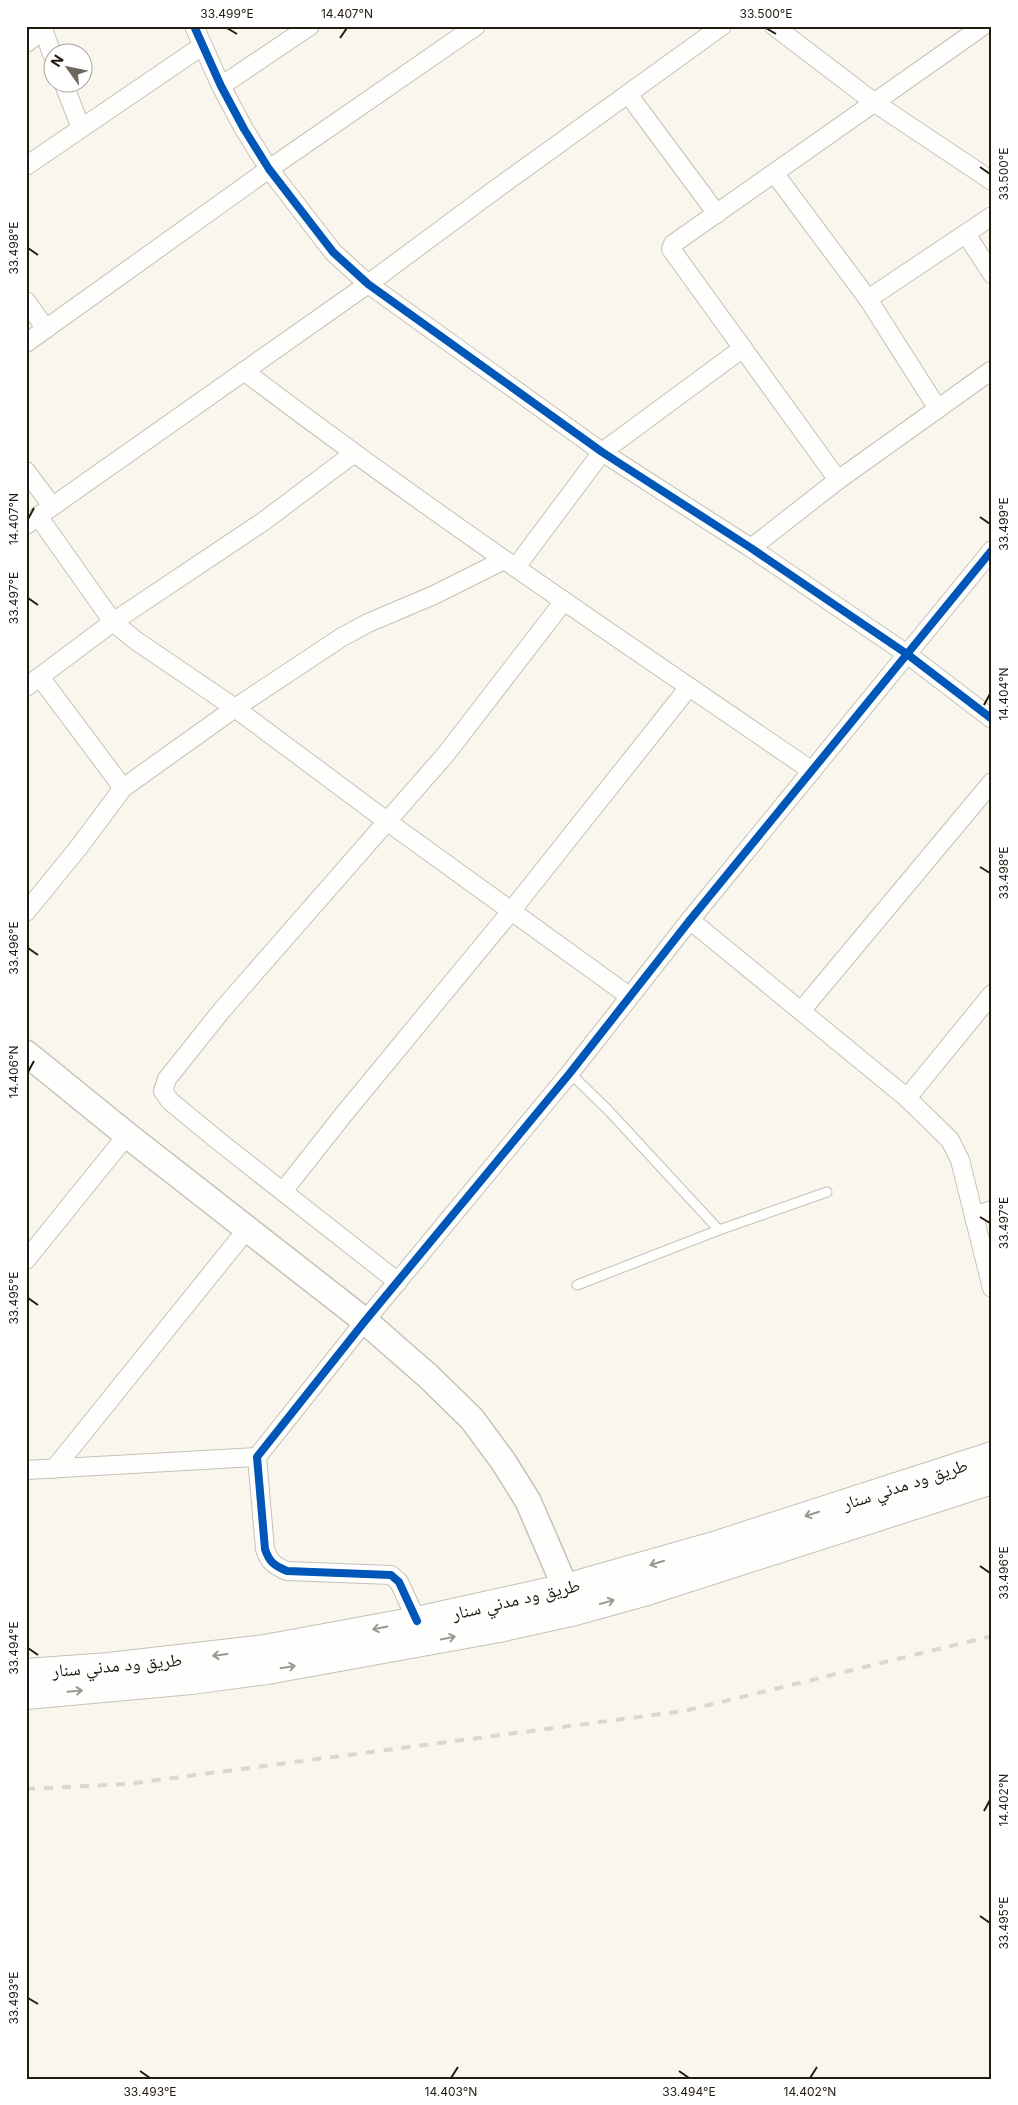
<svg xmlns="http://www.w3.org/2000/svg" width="1018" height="2105" viewBox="0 0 1018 2105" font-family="Inter,'Noto Naskh Arabic',sans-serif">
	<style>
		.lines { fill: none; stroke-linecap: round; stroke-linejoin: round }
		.lane-casing { stroke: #c6c1b8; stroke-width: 11 }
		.street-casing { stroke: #c6c1b8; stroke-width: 20 }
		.secondary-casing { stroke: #c6c1b8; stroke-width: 28 }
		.highway-casing { stroke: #c6c1b8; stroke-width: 30 }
		.lane { stroke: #fefefc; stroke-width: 9 }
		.street { stroke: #fefefc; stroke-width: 18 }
		.secondary { stroke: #fefefc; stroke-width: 25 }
		.highway { stroke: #fefefc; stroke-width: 28 }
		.rail { stroke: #d8d7d4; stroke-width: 4; stroke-dasharray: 9 9; stroke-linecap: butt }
		.cycleway-casing { stroke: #fff; stroke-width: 11 }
		.cycleway { stroke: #0057b8; stroke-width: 8 }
		.oneway { stroke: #9b9891 }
		.ticks { fill: none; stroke: #221b0f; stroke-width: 2 }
		.labels { text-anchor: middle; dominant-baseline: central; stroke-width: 5; stroke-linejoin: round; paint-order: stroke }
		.street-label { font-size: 18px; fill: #221b0f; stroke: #fff }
		.neatline { fill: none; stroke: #221b0f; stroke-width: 2 }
		.ticks-label { font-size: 12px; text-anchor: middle; fill: #221b0f }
	</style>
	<rect width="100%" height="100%" fill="#f9f6ee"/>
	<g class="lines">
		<defs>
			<g id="lane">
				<path d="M570 1073 608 1110 719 1230"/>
				<path d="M577 1285 719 1230 827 1192"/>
			</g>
			<g id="street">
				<path d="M42 26 52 54"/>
				<path d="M194 26 221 86 244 129 269 169 333 252 368 284 602 452 751 548 907 654 992 719"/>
				<path d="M774 26 875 103 992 181"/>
				<path d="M26 43 43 31"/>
				<path d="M63 82 81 128"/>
				<path d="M221 86 310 26"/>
				<path d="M628 94 717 214"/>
				<path d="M26 166 202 46"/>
				<path d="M775 174 868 299 938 409"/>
				<path d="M966 234 992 274"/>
				<path d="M868 299 992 216"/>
				<path d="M26 301 46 329"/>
				<path d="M26 343 269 169 476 26"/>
				<path d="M244 371C428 511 621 640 812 771"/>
				<path d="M26 471 52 506"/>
				<path d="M838 480 671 249 673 244 983 26"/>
				<path d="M38 516 113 622 135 640 235 708 388 822 629 996"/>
				<path d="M26 525 368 284 496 189 722 26"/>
				<path d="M751 548 838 480 992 370"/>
				<path d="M516 567 602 452 743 348"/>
				<path d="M40 677 123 788"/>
				<path d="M26 687 113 622 264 521 353 454"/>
				<path d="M26 912 79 847 123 788 235 708 342 637 368 623 434 595 504 560"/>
				<path d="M690 920 907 1098 950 1140 960 1160 992 1288"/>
				<path d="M801 1011 992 782"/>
				<path d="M907 1098 992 994"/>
				<path d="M284 1190 344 1114 512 910 689 687"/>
				<path d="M974 1216 992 1210"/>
				<path d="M26 1260 127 1135"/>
				<path d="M398 1282 221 1143 170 1101 163 1091 167 1079 222 1010 446 754 564 601"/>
				<path d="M54 1469 248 1228"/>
				<path d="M26 1470 257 1457"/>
				<path d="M417 1621 399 1582 391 1575 287 1571C275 1566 269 1562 265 1549L257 1457 365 1321 570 1073 690 920 992 550"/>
			</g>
			<path id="secondary" d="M26 1053 127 1135 365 1321 428 1376 472 1419 503 1461 528 1501 573 1605"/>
			<g id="highway">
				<path d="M26 1673 109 1667 265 1649 417 1621 566 1588 714 1546 992 1456"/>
				<path d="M26 1695 191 1680 267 1670 499 1628 575 1611 647 1591 992 1480"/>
			</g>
		</defs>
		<!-- lane casing -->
		<use href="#lane" class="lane-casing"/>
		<!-- street casing -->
		<use href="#street" class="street-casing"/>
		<!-- secondary casing -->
		<use href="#secondary" class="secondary-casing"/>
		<!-- highway casing -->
		<use href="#highway" class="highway-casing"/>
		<!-- lane -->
		<use href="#lane" class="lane"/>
		<!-- street -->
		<use href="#street" class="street"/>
		<!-- secondary -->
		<use href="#secondary" class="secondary"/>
		<!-- highway -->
		<use href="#highway" class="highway"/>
		<!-- rail -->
		<path class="rail" d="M26 1789 127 1784 684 1711 992 1636"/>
		<defs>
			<g id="cycleway">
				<path d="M194 26 221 86 244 129 269 169 333 252 368 284 602 452 751 548 907 654 992 719"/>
				<path d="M417 1621 399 1582 391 1575 287 1571C275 1566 269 1562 265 1549L257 1457 365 1321 570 1073 690 920 992 550"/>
			</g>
		</defs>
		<!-- cycleway casing -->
		<use href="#cycleway" class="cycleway-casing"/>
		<!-- cycleway -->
		<use href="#cycleway" class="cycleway"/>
	</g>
	<!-- one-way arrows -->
	<defs><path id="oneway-shaft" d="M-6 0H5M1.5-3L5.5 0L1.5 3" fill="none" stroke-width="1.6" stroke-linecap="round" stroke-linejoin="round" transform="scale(1.25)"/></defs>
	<g class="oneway">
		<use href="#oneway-shaft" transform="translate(812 1514) rotate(162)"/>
		<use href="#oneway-shaft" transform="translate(657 1563) rotate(163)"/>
		<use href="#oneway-shaft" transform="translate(607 1602) rotate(-15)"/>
		<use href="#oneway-shaft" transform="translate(380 1628) rotate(169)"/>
		<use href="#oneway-shaft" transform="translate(448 1638) rotate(-11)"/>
		<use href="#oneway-shaft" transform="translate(220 1655) rotate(173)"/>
		<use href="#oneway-shaft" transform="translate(288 1667) rotate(-10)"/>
		<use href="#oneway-shaft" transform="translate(75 1691) rotate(-5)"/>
	</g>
	<!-- ticks -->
	<path class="ticks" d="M227 28 237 34M766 28 776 34M340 38 347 28M980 167 990 174M28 248 38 255M980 517 990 524M28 519 34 508M28 598 38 605M984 705 990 694M980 867 990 873M28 948 38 955M28 1072 34 1061M980 1217 990 1223M28 1298 38 1305M980 1566 990 1573M28 1648 38 1655M984 1811 990 1800M980 1916 990 1923M28 1998 38 2004M140 2071 150 2078M679 2071 689 2078M451 2078 458 2067M810 2078 817 2067"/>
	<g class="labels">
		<!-- street labels -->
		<g class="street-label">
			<text transform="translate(905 1484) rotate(-18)">طريق ود مدني سنار</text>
			<text transform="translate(516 1599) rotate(-13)">طريق ود مدني سنار</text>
			<text transform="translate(117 1665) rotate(-5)">طريق ود مدني سنار</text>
		</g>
	</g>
	<!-- border -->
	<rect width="1018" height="2105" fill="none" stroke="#ffffff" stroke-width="55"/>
	<!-- north arrow -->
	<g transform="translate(68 68) rotate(303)"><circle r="24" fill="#ffffff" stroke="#a7a49f"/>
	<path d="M0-4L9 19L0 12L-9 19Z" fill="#6d685d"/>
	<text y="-8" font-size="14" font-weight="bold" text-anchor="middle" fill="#221b0f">N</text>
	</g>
	<rect x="28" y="28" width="962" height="2050" class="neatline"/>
	<g class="ticks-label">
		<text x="227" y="18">33.499°E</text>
		<text x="347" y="18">14.407°N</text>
		<text x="766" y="18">33.500°E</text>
		<text transform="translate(1004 174) rotate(-90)" y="4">33.500°E</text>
		<text transform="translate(14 248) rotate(-90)" y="4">33.498°E</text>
		<text transform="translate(14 519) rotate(-90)" y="4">14.407°N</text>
		<text transform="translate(1004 524) rotate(-90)" y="4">33.499°E</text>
		<text transform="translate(14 598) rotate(-90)" y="4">33.497°E</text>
		<text transform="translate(1004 694) rotate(-90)" y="4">14.404°N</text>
		<text transform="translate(1004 873) rotate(-90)" y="4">33.498°E</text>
		<text transform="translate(14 948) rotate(-90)" y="4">33.496°E</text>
		<text transform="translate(14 1072) rotate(-90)" y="4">14.406°N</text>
		<text transform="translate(1004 1223) rotate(-90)" y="4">33.497°E</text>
		<text transform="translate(14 1298) rotate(-90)" y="4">33.495°E</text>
		<text transform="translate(1004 1573) rotate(-90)" y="4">33.496°E</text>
		<text transform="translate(14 1648) rotate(-90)" y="4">33.494°E</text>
		<text transform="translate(1004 1800) rotate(-90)" y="4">14.402°N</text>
		<text transform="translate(1004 1923) rotate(-90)" y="4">33.495°E</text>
		<text transform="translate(14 1998) rotate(-90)" y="4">33.493°E</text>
		<text x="150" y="2096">33.493°E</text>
		<text x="451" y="2096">14.403°N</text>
		<text x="689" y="2096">33.494°E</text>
		<text x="810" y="2096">14.402°N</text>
	</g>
</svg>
